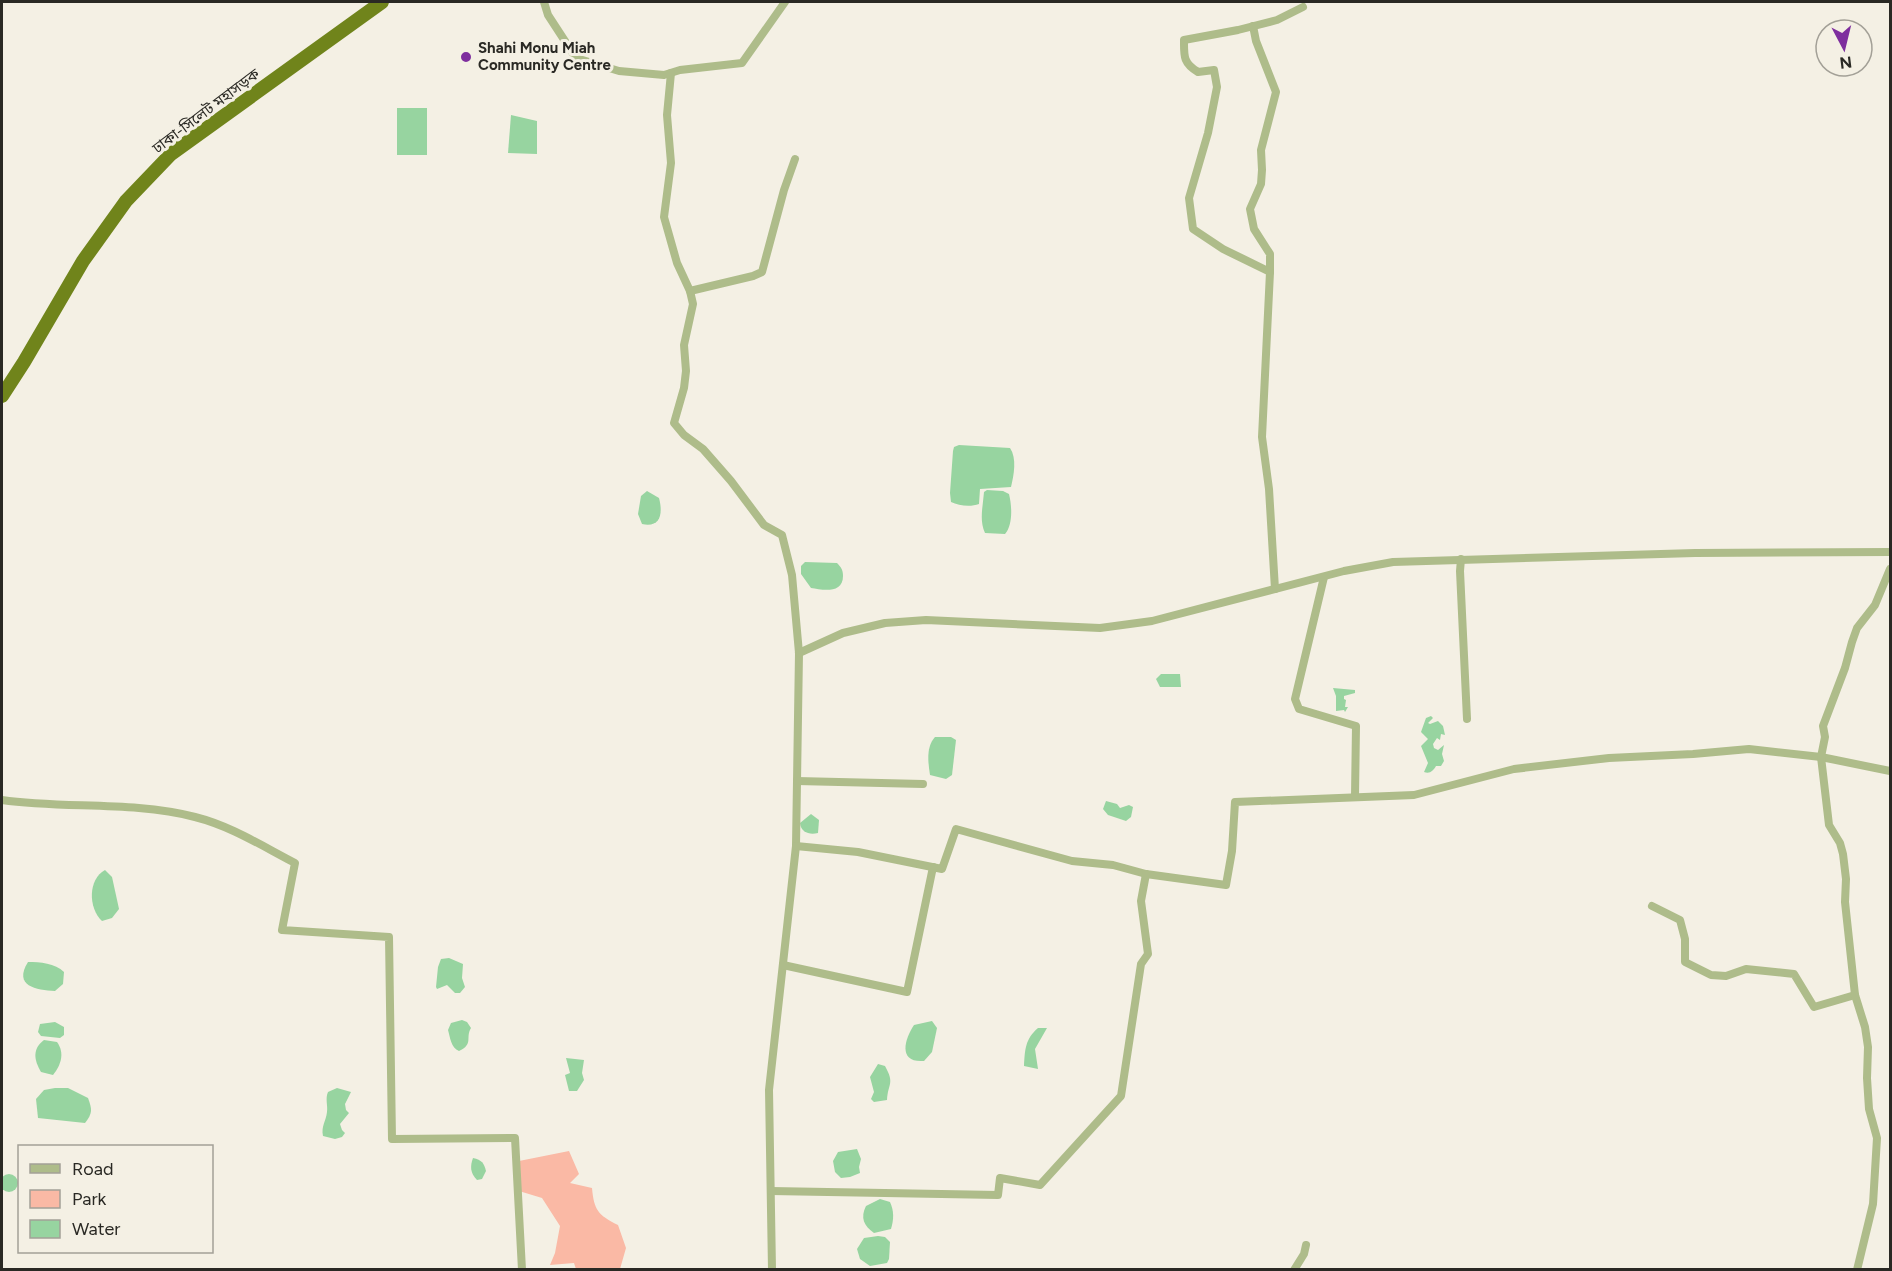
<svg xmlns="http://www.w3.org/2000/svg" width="1892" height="1271" viewBox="0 0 1892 1271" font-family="Figtree,'Noto Sans Bengali',sans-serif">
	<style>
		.green { fill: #fab9a5 }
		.water { fill: #97d4a0 }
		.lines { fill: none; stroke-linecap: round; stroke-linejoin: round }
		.minor { stroke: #aebc8a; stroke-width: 8 }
		.trunk { stroke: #70841b; stroke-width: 14 }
		.poi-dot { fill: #7e2e9e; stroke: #f4f0e4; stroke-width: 2 }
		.labels { text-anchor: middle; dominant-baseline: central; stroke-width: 6; stroke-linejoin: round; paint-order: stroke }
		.poi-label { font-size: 15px; font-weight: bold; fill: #2a2924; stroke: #f4f0e4; text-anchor: start }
		.street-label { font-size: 15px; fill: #2a2924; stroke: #f4f0e4 }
	</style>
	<rect width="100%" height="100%" fill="#f4f0e4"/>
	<!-- green -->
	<path class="green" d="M569 1151 579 1174 570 1183 592 1188C594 1210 598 1215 618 1225L626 1248 620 1269H576L574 1263 550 1265 555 1253 560 1226 542 1198 519 1191V1161Z"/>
	<!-- water -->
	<g class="water">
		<rect x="397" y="108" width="30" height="47"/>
		<path d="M511 115 537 121V154L508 153Z"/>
		<path d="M959 445 1010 448C1017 458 1014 475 1011 487L980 489 979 504C971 507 959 506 951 502L950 493 953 451 954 447Z"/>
		<path d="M987 490 1003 491 1009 494C1012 506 1013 525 1005 534L985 533C979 520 983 506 984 492Z"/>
		<path d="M647 491 659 498C663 513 661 528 642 524L638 514 641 496Z"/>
		<path d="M805 562 837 563C841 567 843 570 843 576 843 594 823 590 811 588L801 574V566Z"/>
		<path d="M1161 674H1180L1181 687H1160L1156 679Z"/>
		<path d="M1333 688 1355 690V693L1344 696V699L1346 700 1345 707H1348L1345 712 1344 710 1336 711V696Z"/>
		<path d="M1431 716 1433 718 1428 723 1430 724 1438 721 1443 726 1445 735 1441 734 1440 740 1437 738 1433 744 1434 748 1438 750 1444 745 1442 754 1444 761 1441 766H1436C1433 771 1430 774 1424 772L1428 763 1421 746 1428 739 1421 732 1426 718Z"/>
		<path d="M935 737H951L956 740 952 775 946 779 930 775C928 762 926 747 935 737Z"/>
		<path d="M1106 801 1117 804 1120 808 1129 805 1133 807 1131 817 1126 821 1108 815 1103 809Z"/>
		<path d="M811 814 819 820 818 833C810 835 801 833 800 823Z"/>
		<path d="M105 870 112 877 119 909 112 918 102 921C88 908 88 879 105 870Z"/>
		<path d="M449 958 463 964 462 978 465 987 460 993H455L447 985 437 989 436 987 438 967 441 959Z"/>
		<path d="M28 962C40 962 55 963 64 972L63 984 55 991C36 990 13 986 28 962Z"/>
		<path d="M462 1020 467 1022 471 1028C465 1038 474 1044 459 1051 451 1048 450 1037 448 1030L451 1023Z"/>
		<path d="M932 1021 937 1028 932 1052 924 1061C898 1063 904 1040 914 1025Z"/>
		<path d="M55 1022 64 1027V1035L60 1038 41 1036 38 1032 40 1024Z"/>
		<path d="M1038 1028H1047L1035 1049 1038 1069 1024 1066C1025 1050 1025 1039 1038 1028Z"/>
		<path d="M44 1040 57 1042C65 1053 61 1065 53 1075L41 1072C34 1060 32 1049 44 1040Z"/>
		<path d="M566 1058 584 1060 582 1073 584 1080 577 1091H569L565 1075 570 1073Z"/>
		<path d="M878 1064 885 1066C895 1084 888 1083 887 1100L874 1102 871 1099 874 1092 870 1077Z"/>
		<path d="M55 1088H68L88 1098C92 1109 93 1113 85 1123L38 1118 36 1099 44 1090Z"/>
		<path d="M337 1088 351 1092 345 1104 346 1110 349 1113 340 1124 342 1130 345 1133 342 1137 335 1139 323 1136C321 1126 326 1121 327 1112 328 1105 325 1099 328 1092Z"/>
		<path d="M857 1149 861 1159 859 1167 860 1173 850 1177 841 1178 835 1172 833 1161 838 1152Z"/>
		<path d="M473 1158C482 1160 484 1163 486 1171L482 1179 477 1180C470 1173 470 1166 473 1158Z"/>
		<circle cx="9" cy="1183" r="9"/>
		<path d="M880 1199 890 1202C894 1211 894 1219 891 1229L874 1233C864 1226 860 1218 866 1206Z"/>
		<path d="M878 1236 885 1237 890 1242 889 1259 887 1263 870 1266 860 1259 857 1249 864 1238Z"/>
	</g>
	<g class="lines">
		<!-- minor -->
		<g class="minor">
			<path d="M544 2 548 15 576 58 619 71 664 75 680 70 742 63 785 2"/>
			<path d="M1253 26 1256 41 1276 92 1261 150 1262 170 1261 184 1250 209 1254 229 1270 254V272"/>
			<path d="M671 73 667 115 671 163 664 217 677 263 690 291 693 304 684 345 686 371 684 388 674 423 684 435 703 449 731 481 764 525 782 535 792 575 799 653 796 846 769 1090 772 1270"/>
			<path d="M690 291 753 276 762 272 784 190 795 159"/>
			<path d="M1461 559 1460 571 1467 719"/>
			<path d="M1324 577 1295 699 1299 709 1356 726 1355 796"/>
			<path d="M1275 589 1269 489 1262 437 1270 272 1223 249 1193 229 1189 198 1208 133 1217 87 1214 70 1198 72C1183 63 1184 56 1184 40L1238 30 1277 20 1303 7"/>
			<path d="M799 653 843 633 885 623 926 620 1100 628 1152 621 1344 571 1393 562 1695 553 1890 552"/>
			<path d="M797 781 923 784"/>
			<path d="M2 800C65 809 132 801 195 817 231 826 262 846 295 863L282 930 389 937 392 1139 515 1138 522 1270"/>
			<path d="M796 846 858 852 942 869 956 829 1072 861 1113 865 1146 874 1226 885 1232 851 1235 802 1414 795 1514 769 1609 758 1693 754 1749 749 1821 757 1890 771"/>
			<path d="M1652 906 1680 920 1685 939V962L1711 975 1726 976 1746 969 1794 974 1814 1007 1855 995"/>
			<path d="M783 965 907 992 933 867"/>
			<path d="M771 1191 998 1195 1000 1178 1040 1185 1121 1096 1141 964 1148 954 1141 901 1146 874"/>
			<path d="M1294 1270 1304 1254 1306 1245"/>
			<path d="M1857 1270 1873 1204 1877 1138 1869 1109 1867 1078 1868 1047 1865 1027 1855 995 1845 902 1846 879 1843 854 1840 843 1829 825 1821 757 1825 737 1823 726 1845 668 1852 642 1857 628 1875 605 1890 569"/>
		</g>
		<!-- trunk -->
		<path class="trunk" d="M2 396 24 362 83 261 126 201 171 154 382 2"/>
	</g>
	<!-- markers -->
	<circle class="poi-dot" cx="466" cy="57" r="6"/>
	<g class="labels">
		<!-- poi labels -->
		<g class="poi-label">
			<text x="478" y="48">Shahi Monu Miah<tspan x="478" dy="17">Community Centre</tspan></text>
		</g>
		<!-- street labels -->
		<g class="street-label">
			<text transform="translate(206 111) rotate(-37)">ঢাকা-সিলেট মহাসড়ক</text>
		</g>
	</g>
	<!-- border -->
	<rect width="1892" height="1271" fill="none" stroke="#2a2924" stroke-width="6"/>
	<!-- legend -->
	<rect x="18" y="1145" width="195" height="108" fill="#f4f0e4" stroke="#a3a097" stroke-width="1.5"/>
	<rect x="30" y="1164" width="30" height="9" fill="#aebc8a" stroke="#a3a097" stroke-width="1.5"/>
	<text x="72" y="1175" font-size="18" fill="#2a2924">Road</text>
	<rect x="30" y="1190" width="30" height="18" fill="#fab9a5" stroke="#a3a097" stroke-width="1.5"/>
	<text x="72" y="1205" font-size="18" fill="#2a2924">Park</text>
	<rect x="30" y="1220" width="30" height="18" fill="#97d4a0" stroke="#a3a097" stroke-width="1.5"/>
	<text x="72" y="1235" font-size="18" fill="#2a2924">Water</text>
	<!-- north arrow -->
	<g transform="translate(1844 48) rotate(173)"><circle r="28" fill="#f4f0e4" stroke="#a3a097" stroke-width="1.5"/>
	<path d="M0-4.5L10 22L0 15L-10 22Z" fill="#7e2e9e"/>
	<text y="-9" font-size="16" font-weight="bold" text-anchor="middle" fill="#2a2924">N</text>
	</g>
</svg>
